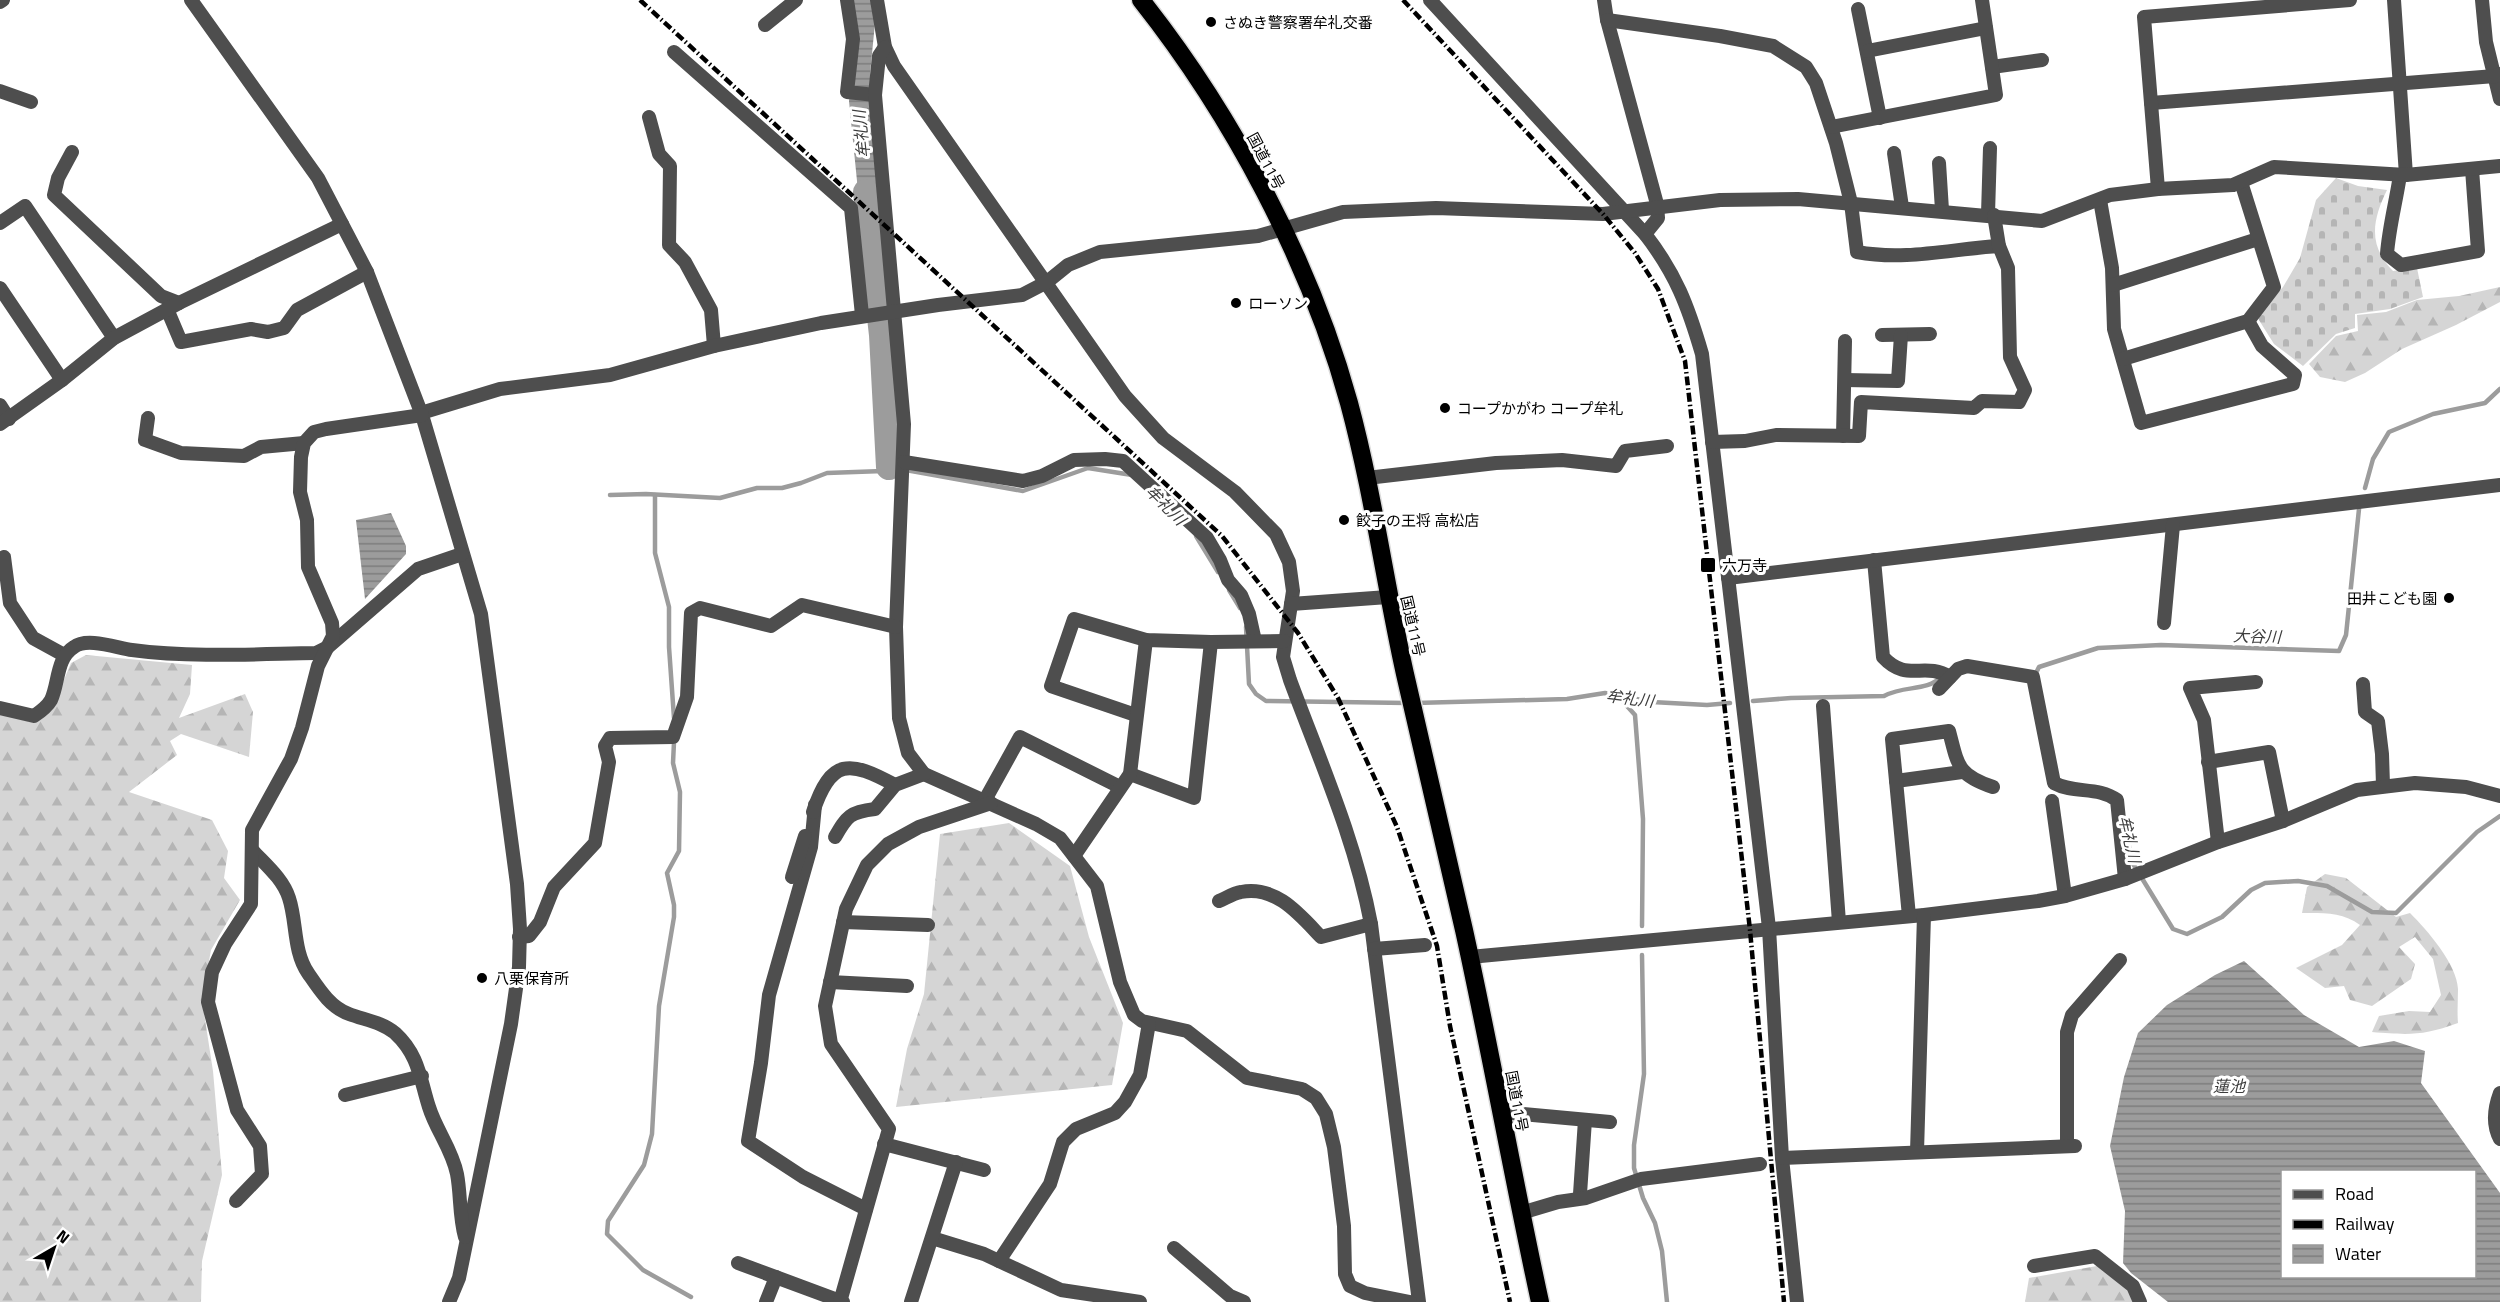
<svg xmlns="http://www.w3.org/2000/svg" width="2500" height="1302" viewBox="0 0 2500 1302" font-family="'Titillium Web','Noto Sans JP',sans-serif">
	<style>
		.forest { fill: url(#forest-firs) }
		.cemetery { fill: url(#cemetery-stones) }
		.water { fill: url(#water-rules); fill-rule: evenodd }
		.lines { fill: none; stroke-linecap: round; stroke-linejoin: round }
		.stream { stroke: #9c9c9c; stroke-width: 4.5 }
		.river { stroke: #9c9c9c; stroke-width: 26 }
		.highway-casing { stroke: #dbdbdb; stroke-width: 21 }
		.minor { stroke: #4e4e4e; stroke-width: 14 }
		.highway { stroke: #000; stroke-width: 18 }
		.rail { stroke: #000; stroke-width: 4.5; stroke-dasharray: 9 3 1.5 3; stroke-linecap: butt }
		.poi-dot { fill: #000; stroke: #fff; stroke-width: 2 }
		.labels { text-anchor: middle; dominant-baseline: central; stroke-width: 6; stroke-linejoin: round; paint-order: stroke }
		.poi-label { font-size: 15px; fill: #000; stroke: #fff; text-anchor: start }
		.street-label { font-size: 15px; fill: #000; stroke: #fff }
		.water-label { font-size: 16px; font-style: italic; fill: #3d3d3d; stroke: #fff }
	</style>
	<defs>
		<pattern id="forest-firs" width="22" height="20" patternUnits="userSpaceOnUse" patternTransform="scale(1.5)"><rect width="22" height="20" fill="#d5d5d5"/><path d="M5 1l3.5 6h-7zM16 11l3.5 6h-7z" fill="#b5b5b5"/></pattern>
		<pattern id="cemetery-stones" width="16" height="16" patternUnits="userSpaceOnUse" patternTransform="scale(1.5)"><rect width="16" height="16" fill="#d5d5d5"/><path d="M2 7V4a2 2 0 0 1 4 0v3zM10 15v-3a2 2 0 0 1 4 0v3z" fill="#b5b5b5"/></pattern>
		<pattern id="water-rules" width="6" height="5" patternUnits="userSpaceOnUse" patternTransform="scale(1.5)"><rect width="6" height="5" fill="#9c9c9c"/><path d="M0 2.5h6" fill="none" stroke="#7d7d7d"/></pattern>
	</defs>
	<rect width="100%" height="100%" fill="#fff"/>
	<!-- forest -->
	<g class="forest">
		<path d="M2500 287V302L2456 325 2402 349 2365 373 2345 382 2320 377 2309 364 2336 336 2358 331 2357 315 2386 312 2417 300 2459 296Z"/>
		<path d="M86 655 192 665 190 694 179 718 245 694 253 712 249 757 181 734 170 741 177 755 129 792 212 820 228 851 224 878 240 900 211 950 202 1000 213 1071 222 1175 202 1261 201 1302H0V714L35 723 52 708 71 663Z"/>
		<path d="M1009 823 1070 866 1089 937 1123 1023 1112 1085 896 1107 907 1049 924 994 940 834Z"/>
		<path d="M2325 874 2346 878 2396 917 2410 913C2427 930 2457 964 2458 989 2458 1000 2457 1011 2458 1023 2423 1036 2408 1035 2372 1032L2379 1016 2409 1011 2430 1012 2441 995 2433 959 2415 937 2399 947 2415 964 2411 979 2372 1006 2350 1000 2344 986 2325 988 2296 968 2342 945 2360 925C2343 912 2323 913 2302 913L2307 887Z"/>
		<path d="M2097 1266 2127 1287 2133 1302H2025L2029 1278Z"/>
	</g>
	<!-- cemetery -->
	<path class="cemetery" d="M2336 178 2358 186 2387 190C2372 221 2368 245 2393 271L2417 268 2423 297 2390 309 2355 314V328L2336 334 2303 366 2274 344 2257 317 2283 287 2300 258 2316 200Z"/>
	<!-- water -->
	<g class="water">
		<path d="M850 0H871L875 23 870 74 871 109 881 229 861 221 849 101 854 64Z"/>
		<path d="M391 513 406 546V554L365 599 356 520Z"/>
		<path d="M2244 961 2304 1015 2359 1047 2394 1041 2425 1051 2421 1083 2500 1193V1302H2168L2131 1273 2123 1263 2125 1211 2110 1146 2124 1077 2138 1033 2167 1005 2215 975ZM2282 1172H2474V1276H2282Z"/>
	</g>
	<g class="lines">
		<!-- stream -->
		<g class="stream">
			<path d="M2365 488 2373 459 2389 432 2433 414 2485 403 2500 389"/>
			<path d="M610 495 646 494 720 498 757 488H782L801 483 827 473 883 471 889 467 1023 491 1088 468 1132 475"/>
			<path d="M655 495V553L669 607V647L674 718"/>
			<path d="M1196 536 1218 572"/>
			<path d="M1229 590 1240 608"/>
			<path d="M1246 627 1249 684 1256 694 1266 701 1407 703"/>
			<path d="M2036 673 2039 667 2098 648 2161 645 2339 651 2346 635 2359 509"/>
			<path d="M1618 696 1635 715 1643 819 1642 926"/>
			<path d="M1753 701 1791 698 1884 696C1907 684 1924 693 1943 676"/>
			<path d="M1415 703 1567 699 1605 693 1652 702 1707 705 1730 703"/>
			<path d="M674 742 673 763 680 792 679 851 667 873 674 905V917L659 1006 652 1134 644 1165 608 1221 607 1234 643 1270 691 1297"/>
			<path d="M2126 829 2132 862 2173 929 2187 934 2222 917 2251 890 2265 883 2298 881 2327 886 2372 912 2396 913 2477 832 2500 816"/>
			<path d="M1642 955 1644 1074 1634 1145V1168L1643 1198 1655 1223 1662 1251 1667 1302"/>
		</g>
		<!-- river -->
		<path class="river" d="M866 192 882 335 889 467"/>
		<defs>
			<path id="highway" d="M1141 0C1232 115 1310 261 1349 403 1373 492 1385 584 1405 674 1425 759 1445 844 1464 930 1491 1053 1513 1178 1540 1302"/>
		</defs>
		<!-- highway casing -->
		<use href="#highway" class="highway-casing"/>
		<!-- minor -->
		<g class="minor">
			<path d="M191 0 318 178 367 272 422 415 481 614 517 884 520 929 519 967 511 1024 459 1278 449 1302"/>
			<path d="M847 0 853 39 847 92 875 95"/>
			<path d="M877 0 885 47 894 66 1125 396 1163 438 1235 492 1276 534 1289 562 1293 591 1283 657 1290 680C1320 761 1355 839 1371 924L1419 1302"/>
			<path d="M1430 0 1645 234C1676 274 1688 306 1702 354L1769 928 1782 1158 1797 1302"/>
			<path d="M1604 0 1607 20 1657 204 1658 218 1645 234"/>
			<path d="M2394 0 2406 175"/>
			<path d="M2482 0 2486 42 2500 99"/>
			<path d="M0 2 3 0"/>
			<path d="M1858 9 1880 118"/>
			<path d="M1607 20 1720 36 1773 46 1806 67 1816 83 1836 143 1851 203 1857 252C1905 261 1951 249 1999 246"/>
			<path d="M765 25 796 0"/>
			<path d="M885 47 879 56 875 95 904 424 896 627 899 718 908 753 924 774 1036 824 1060 838 1097 886 1120 982 1134 1015 1142 1021 1187 1031 1247 1078 1302 1089 1316 1098 1326 1114 1334 1147 1344 1226 1345 1274 1350 1286 1365 1293 1410 1302"/>
			<path d="M1867 51 1986 28"/>
			<path d="M674 52 851 208 862 315"/>
			<path d="M1992 67 2042 60"/>
			<path d="M0 91 31 102"/>
			<path d="M2151 103 2495 76 2500 74"/>
			<path d="M649 117 659 154 670 166 669 245 685 262 711 310 714 346"/>
			<path d="M1831 127 1996 95 1982 0"/>
			<path d="M72 152 58 178 54 195 161 296 179 303"/>
			<path d="M1894 153 1902 207"/>
			<path d="M1939 163 1942 210"/>
			<path d="M2400 175C2396 202 2389 227 2387 254L2401 265 2478 251 2472 169"/>
			<path d="M2158 189 2144 17 2350 0"/>
			<path d="M2100 200 2112 268 2114 329 2141 423 2293 384 2295 375 2262 346 2248 321"/>
			<path d="M1988 214 1990 148"/>
			<path d="M0 223 25 206 114 338"/>
			<path d="M2113 285 2258 239"/>
			<path d="M0 288 62 380"/>
			<path d="M167 309 181 342 251 329 268 332 284 328 297 310 367 272"/>
			<path d="M1882 335 1930 334"/>
			<path d="M2123 359 2248 321 2274 287 2241 182"/>
			<path d="M1845 380 1898 381 1901 335"/>
			<path d="M0 405 9 419"/>
			<path d="M421 413 500 389 610 375 714 346 821 323 938 305 1022 295 1047 282 1068 265 1100 252 1258 236 1343 212 1436 208 1603 214 1720 200 1798 199 2042 221 2110 195 2158 189 2233 185 2274 167 2406 175 2500 166"/>
			<path d="M148 418 145 440 181 453 244 456 261 447 304 443"/>
			<path d="M0 424 62 380 114 338 179 303 342 224"/>
			<path d="M1843 436 1845 341"/>
			<path d="M1712 442 1745 441 1776 435 1859 436 1861 402 1974 408 1982 401 2019 402 2025 390 2010 357 2008 268 1999 246 1994 215"/>
			<path d="M904 462 1023 481 1042 476 1074 460 1105 459 1123 461 1207 538 1220 560 1228 580 1241 595 1249 614 1255 641"/>
			<path d="M1367 478 1496 463 1562 460 1616 466 1625 451 1667 446"/>
			<path d="M4 557 10 603 33 638 64 655"/>
			<path d="M1874 560 1883 657C1907 683 1924 661 1950 677"/>
			<path d="M1728 578 2500 485"/>
			<path d="M1291 604 1388 597"/>
			<path d="M2164 623 2173 525"/>
			<path d="M2363 684 2365 712 2378 721 2382 754 2383 785"/>
			<path d="M1939 689 1958 669 1967 666 2033 677 2054 783C2074 794 2098 786 2117 800L2125 879"/>
			<path d="M1823 706 1839 922"/>
			<path d="M0 708 34 716C40 712 47 707 51 700 59 683 56 658 74 647 87 637 117 648 132 650 193 658 256 654 316 653L328 647 418 569 462 554"/>
			<path d="M1136 715 1051 686 1074 619 1146 640 1211 642 1284 641"/>
			<path d="M2208 762 2269 752 2283 821"/>
			<path d="M1130 774 1194 798 1211 642"/>
			<path d="M1896 781 1962 772"/>
			<path d="M985 800 1020 737 1120 787"/>
			<path d="M2052 801 2065 896"/>
			<path d="M815 805 811 847 769 995 761 1063 748 1141 803 1177 866 1209"/>
			<path d="M813 812C831 758 849 760 895 785"/>
			<path d="M835 837C847 816 850 812 875 809L895 785 924 774"/>
			<path d="M2218 842 2204 720 2190 688 2256 682"/>
			<path d="M253 851C266 865 283 879 289 898 297 922 293 951 308 973 319 989 330 1007 349 1014 365 1020 382 1022 395 1033 419 1055 420 1079 429 1107 436 1130 452 1149 457 1174 461 1195 459 1216 465 1237"/>
			<path d="M1074 856 1130 774 1146 640"/>
			<path d="M792 877 805 836"/>
			<path d="M1219 901C1226 898 1234 893 1241 892 1276 885 1300 915 1321 937L1371 924"/>
			<path d="M1909 916 1892 739 1949 731C1958 765 1957 775 1993 787"/>
			<path d="M843 922 928 925"/>
			<path d="M519 937 529 936 540 922 554 887 595 843 609 762 605 746 610 738 673 737 687 697 691 613 700 608 771 626 802 605 896 627"/>
			<path d="M1374 949 1425 945"/>
			<path d="M1470 957 1924 915 2038 901 2065 896 2125 879 2218 842 2283 821 2357 790 2415 783 2466 787 2500 796"/>
			<path d="M830 982 907 986"/>
			<path d="M2500 1093C2494 1109 2492 1124 2500 1139"/>
			<path d="M345 1095 422 1076"/>
			<path d="M1501 1112 1610 1122"/>
			<path d="M884 1144 984 1170"/>
			<path d="M2067 1146V1032L2072 1015 2120 960"/>
			<path d="M1917 1152 1924 915"/>
			<path d="M1782 1158 2075 1146"/>
			<path d="M1580 1194 1585 1120"/>
			<path d="M236 1201 262 1174 260 1146 237 1110 208 1002 212 972 225 944 251 904 252 830 291 759 302 728 318 666 333 636 332 623 308 567 307 520 300 492 301 457 304 443 314 432 326 429 422 415"/>
			<path d="M1521 1213 1558 1202 1586 1198 1641 1179 1760 1164"/>
			<path d="M932 1238 984 1254 1061 1290 1140 1302"/>
			<path d="M1174 1248 1230 1296 1244 1302"/>
			<path d="M999 1261 1050 1184 1063 1142 1076 1129 1115 1113 1125 1102 1140 1075 1149 1023"/>
			<path d="M738 1263 843 1302"/>
			<path d="M2034 1266 2095 1256 2133 1286 2140 1302"/>
			<path d="M766 1302 776 1277"/>
			<path d="M840 1302 889 1129 831 1044 825 1006 846 909 867 865 888 844 919 827 991 803"/>
			<path d="M911 1302 956 1162"/>
		</g>
		<!-- highway -->
		<use href="#highway" class="highway"/>
		<!-- rail -->
		<g class="rail">
			<path d="M640 0 1222 536 1298 633 1338 698 1397 827 1437 946 1450 1026 1510 1302"/>
			<path d="M1403 0 1603 214 1635 253 1658 289 1685 361 1750 930 1784 1302"/>
		</g>
	</g>
	<!-- markers -->
	<g class="poi-dot">
		<circle cx="1211" cy="22" r="6"/>
		<circle cx="1236" cy="303" r="6"/>
		<circle cx="1445" cy="408" r="6"/>
		<circle cx="1344" cy="520" r="6"/>
		<rect x="1700" y="557" width="16" height="16" rx="3"/>
		<circle cx="2449" cy="598" r="6"/>
		<circle cx="482" cy="978" r="6"/>
	</g>
	<g class="labels">
		<!-- poi labels -->
		<g class="poi-label">
			<text x="1223" y="22">さぬき警察署牟礼交番</text>
			<text x="1248" y="303">ローソン</text>
			<text x="1457" y="408">コープかがわ コープ牟礼</text>
			<text x="1356" y="520">餃子の王将 高松店</text>
			<text x="1722" y="565">六万寺</text>
			<text x="2437" y="598" text-anchor="end">田井こども園</text>
			<text x="494" y="978">八栗保育所</text>
		</g>
		<!-- street labels -->
		<g class="street-label">
			<text transform="translate(1266 161) rotate(62)">国道11号</text>
			<text transform="translate(1413 626) rotate(77)">国道11号</text>
			<text transform="translate(1517 1101) rotate(79)">国道11号</text>
		</g>
		<!-- water labels -->
		<g class="water-label">
			<text transform="translate(861 134) rotate(-96)">牟礼川</text>
			<text transform="translate(1166 505) rotate(45)">牟礼川</text>
			<text transform="translate(2257 636) rotate(2)">大谷川</text>
			<text transform="translate(1630 698) rotate(7)">牟礼川</text>
			<text transform="translate(2130 839) rotate(77)">牟礼川</text>
			<text x="2229" y="1086">蓮池</text>
		</g>
	</g>
	<!-- legend -->
	<rect x="2281" y="1170" width="195" height="108" fill="#ffffff" stroke="#999999" stroke-width="1.5"/>
	<rect x="2293" y="1190" width="30" height="9" fill="#4e4e4e" stroke="#999999" stroke-width="1.5"/>
	<text x="2335" y="1200" font-size="18" fill="#000000">Road</text>
	<rect x="2293" y="1220" width="30" height="9" fill="#000000" stroke="#999999" stroke-width="1.5"/>
	<text x="2335" y="1230" font-size="18" fill="#000000">Railway</text>
	<rect x="2293" y="1245" width="30" height="18" fill="url(#water-rules)" stroke="#999999" stroke-width="1.5"/>
	<text x="2335" y="1260" font-size="18" fill="#000000">Water</text>
	<!-- north arrow -->
	<g transform="translate(54 1248) rotate(39)" stroke="#ffffff" stroke-width="4.5" paint-order="stroke">
	<path d="M0-4.5L10 22L0 15L-10 22Z" fill="#000000"/>
	<text y="-9" font-size="16" font-weight="bold" text-anchor="middle" fill="#000000">N</text>
	</g>
</svg>
